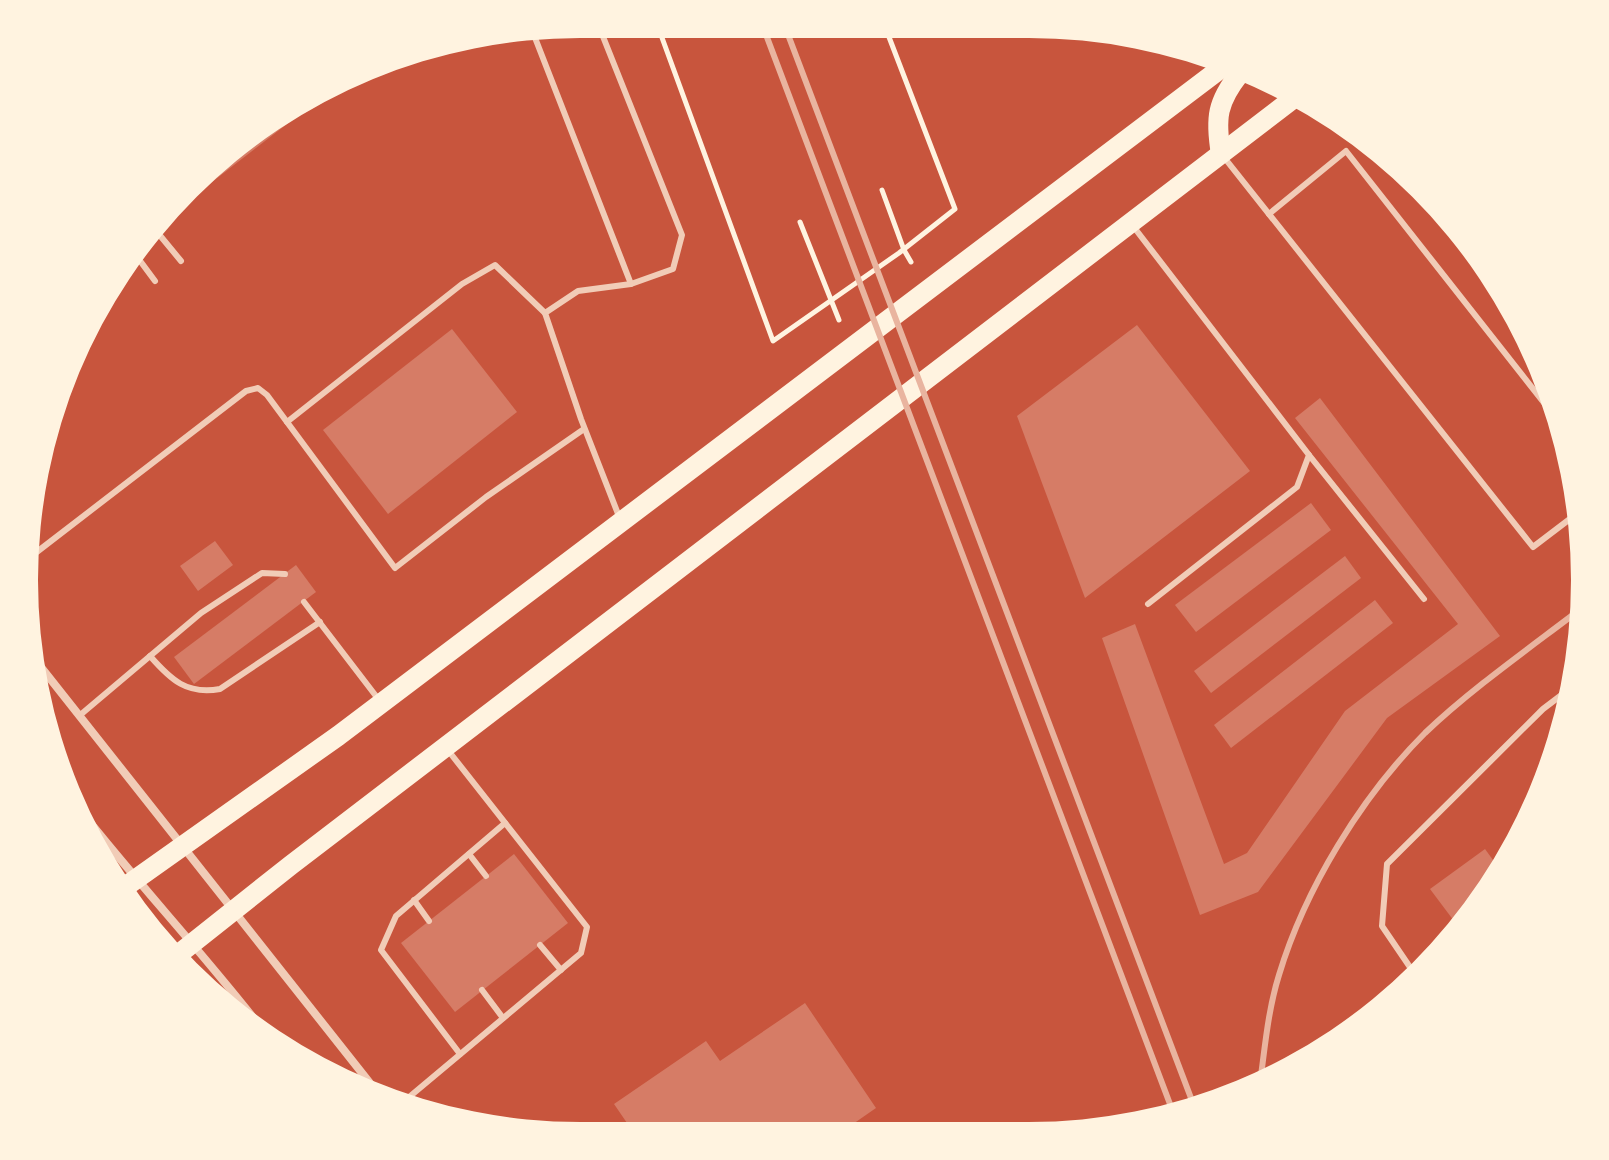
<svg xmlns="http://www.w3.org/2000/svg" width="1609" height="1160" viewBox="0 0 1609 1160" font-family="'Crimson Pro',serif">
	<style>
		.building { fill: #d67c66 }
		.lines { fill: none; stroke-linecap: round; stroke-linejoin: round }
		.path { stroke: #fff3e0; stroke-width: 5 }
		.service { stroke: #f1ccb7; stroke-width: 6 }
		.minor { stroke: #f1ccb7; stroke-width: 8 }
		.primary { stroke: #fff3e0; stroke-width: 20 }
		.rail { stroke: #e9b49f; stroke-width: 6 }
	</style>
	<rect width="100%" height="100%" fill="#c8553d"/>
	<!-- building -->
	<g class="building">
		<path d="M331 90 203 189 198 182 271 117Z"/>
		<path d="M1137 325 1250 471 1085 598 1017 416Z"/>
		<path d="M452 329 517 412 388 514 323 430Z"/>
		<path d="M1320 398 1500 636 1387 718 1258 892 1200 915 1102 638 1135 624 1224 864 1247 853 1345 711 1458 624 1295 418Z"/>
		<path d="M1311 503 1331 530 1196 632 1175 605Z"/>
		<path d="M215 541 233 565 198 591 180 566Z"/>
		<path d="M1345 556 1361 578 1211 693 1194 671Z"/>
		<path d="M296 565 316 592 194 684 174 657Z"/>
		<path d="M1375 600 1393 623 1231 748 1214 725Z"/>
		<path d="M1485 849 1501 871 1460 929 1430 889Z"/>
		<path d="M514 854 568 923 455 1012 401 943Z"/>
		<path d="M805 1003 876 1108 840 1133 610 1134 627 1123 614 1104 706 1041 720 1061Z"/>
	</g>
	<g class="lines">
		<!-- path -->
		<g class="path">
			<path d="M657 24 773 341 899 253 955 209 884 24"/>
			<path d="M552 32 570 25"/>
			<path d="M882 190 904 250 911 262"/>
			<path d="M800 222 839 320"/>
		</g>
		<!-- service -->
		<g class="service">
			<path d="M598 24 682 235 673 269 631 284 578 291 545 313 581 419 620 519"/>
			<path d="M532 30 631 284"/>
			<path d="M1223 156 1533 547 1579 512"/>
			<path d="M1269 214 1346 151 1563 427"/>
			<path d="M1133 226 1309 455 1297 487 1148 604"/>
			<path d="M153 227 181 261"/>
			<path d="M135 254 155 281"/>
			<path d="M287 422 462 284 495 265 545 313"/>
			<path d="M1309 455 1424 599"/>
			<path d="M29 558 246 391 258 388 267 395 395 568 486 497 584 429"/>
			<path d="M304 602 379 700"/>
			<path d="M150 656C171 680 187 695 220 689L320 622"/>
			<path d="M79 716 201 613 262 573 285 574"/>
			<path d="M469 854 486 876"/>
			<path d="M414 900 429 921"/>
			<path d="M540 945 561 970"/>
			<path d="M1416 976 1382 926 1387 864 1543 709 1572 687"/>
			<path d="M482 990 503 1018"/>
			<path d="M460 1054 381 950 396 916 505 823"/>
			<path d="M402 1103 581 953 587 927 447 749"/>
		</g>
		<!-- minor -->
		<g class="minor">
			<path d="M29 652 377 1092"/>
			<path d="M66 792C131 877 205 954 270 1039"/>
		</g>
		<!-- primary -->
		<g class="primary">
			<path d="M1221 154C1215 118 1217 102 1240 73"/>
			<path d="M122 889 338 736 1224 66"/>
			<path d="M175 957 291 865 1294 98"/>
		</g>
		<!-- rail -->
		<g class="rail">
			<path d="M762 24 1173 1112"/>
			<path d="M784 24 1194 1106"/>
			<path d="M1260 1083C1265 1047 1268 1010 1279 975 1305 889 1361 797 1425 733 1471 689 1531 647 1582 608"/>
		</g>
	</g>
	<!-- crop -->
	<path d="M0 0H1609V1160H0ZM580 38H1029A542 542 0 0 1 1571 580V580A542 542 0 0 1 1029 1122H580A542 542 0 0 1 38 580V580A542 542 0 0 1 580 38Z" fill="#fff3e0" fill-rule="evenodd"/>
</svg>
